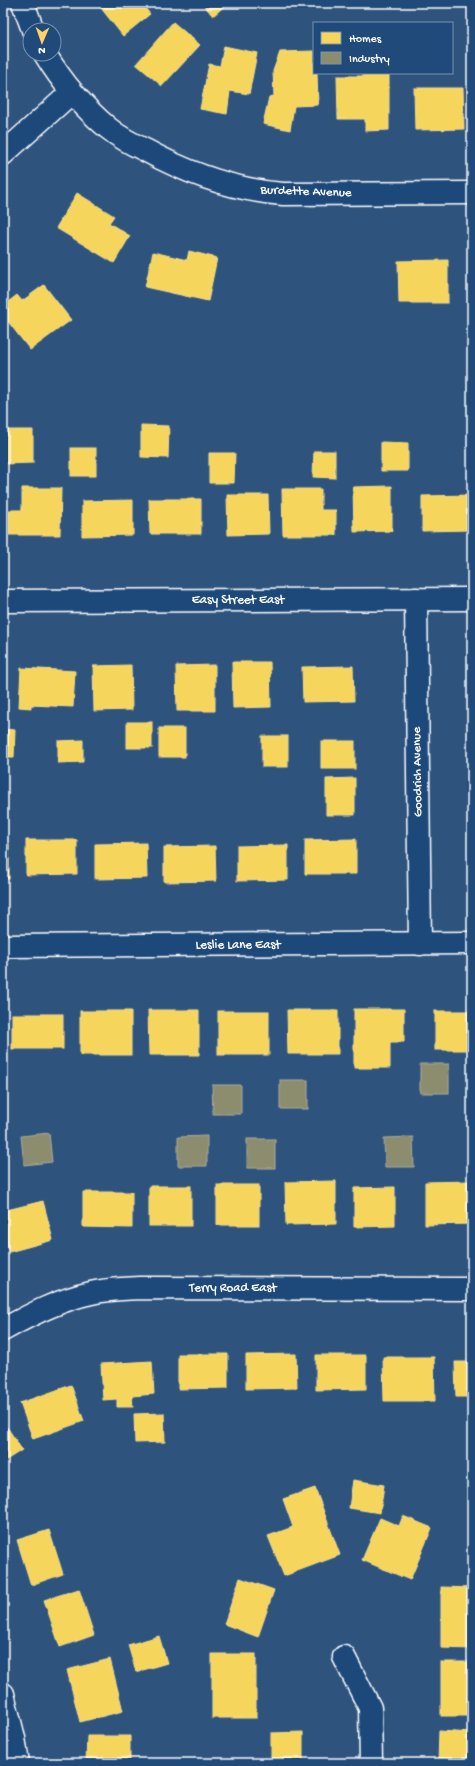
<svg xmlns="http://www.w3.org/2000/svg" width="475" height="1766" viewBox="0 0 475 1766" font-family="'Gochi Hand',sans-serif">
	<style>
		.homes { fill: #f6d55c; stroke: #f9e28d }
		.industry { fill: #8c8c6e; stroke: #aeae9a }
		.lines { fill: none; stroke-linecap: round; stroke-linejoin: round }
		.minor-casing { stroke: #fff; stroke-width: 25 }
		.minor { stroke: #1f4a7a; stroke-width: 22 }
		.labels { text-anchor: middle; dominant-baseline: central; stroke-width: 4; stroke-linejoin: round; paint-order: stroke }
		.street-label { font-size: 13px; fill: #fff; stroke: #1f4a7a }
	</style>
	<rect width="100%" height="100%" fill="#2e537d"/>
	<filter id="ink" filterUnits="userSpaceOnUse"><feTurbulence type="fractalNoise" baseFrequency=".025" numOctaves="2"/><feDisplacementMap in="SourceGraphic" scale="8" xChannelSelector="R" yChannelSelector="G"/><feConvolveMatrix kernelMatrix="1 2 1 2 8 2 1 2 1" color-interpolation-filters="sRGB"/></filter>
	<g filter="url(#ink)">
		<!-- homes -->
		<g class="homes">
			<path d="M97 3H141L150 14 123 36Z"/>
			<path d="M202 3H228L213 16Z"/>
			<path d="M173 22 200 45 162 86 136 64Z"/>
			<path d="M224 46 257 53 249 94 230 91 227 114 200 109 209 64 220 66Z"/>
			<path d="M314 51V73H317L318 105 294 106 290 130 263 124 269 97 274 96 273 71 280 52Z"/>
			<path d="M363 73H389V130L365 131V119H338L337 76H363Z"/>
			<path d="M414 88H463L464 129 415 130Z"/>
			<path d="M77 193 114 216 109 223 130 236 114 263 56 228Z"/>
			<path d="M189 251 217 258 208 301 145 287 153 252 187 260Z"/>
			<path d="M448 260V303H399L398 261Z"/>
			<path d="M44 285 71 320 30 350 3 315V306L17 295 22 301Z"/>
			<path d="M141 425 169 426 168 458 141 457Z"/>
			<path d="M3 430H33V463L3 464Z"/>
			<path d="M381 442 408 443V471H381Z"/>
			<rect x="71" y="448" width="25" height="28"/>
			<path d="M314 451H335V478L313 477Z"/>
			<path d="M209 453H235L234 483H209Z"/>
			<path d="M392 486V531L354 532 353 487Z"/>
			<path d="M22 488H61L60 535H9V510H22Z"/>
			<path d="M282 489H321V510H336V535H283Z"/>
			<path d="M227 495H268L269 534 228 535Z"/>
			<path d="M472 495V530L422 531V496Z"/>
			<path d="M149 499H201V534H150Z"/>
			<path d="M133 500V535L82 536V501Z"/>
			<path d="M232 662H270L271 707 233 708Z"/>
			<path d="M131 665 132 710 94 711 93 666Z"/>
			<path d="M215 665V711H177L176 666Z"/>
			<path d="M353 666 354 701 303 702 302 667Z"/>
			<path d="M21 668 75 671 73 707 31 705V708L19 707Z"/>
			<rect x="127" y="722" width="25" height="26"/>
			<rect x="159" y="728" width="26" height="29"/>
			<path d="M3 729 15 730 14 757H3Z"/>
			<rect x="262" y="736" width="26" height="31"/>
			<path d="M83 740V762L58 763V741Z"/>
			<rect x="321" y="741" width="34" height="28"/>
			<path d="M355 778V815H326V779Z"/>
			<path d="M356 839V874H305V840Z"/>
			<path d="M26 840H77V874L26 875Z"/>
			<path d="M146 843 147 878 95 879V844Z"/>
			<rect x="3" y="844" width="6" height="35"/>
			<path d="M288 845V880L237 881V846Z"/>
			<path d="M215 846 216 881 164 882V847Z"/>
			<path d="M354 1009H404V1042H390V1068H354Z"/>
			<path d="M148 1010H199V1055H149Z"/>
			<path d="M287 1010H338V1054H288Z"/>
			<rect x="80" y="1011" width="51" height="44"/>
			<rect x="218" y="1011" width="51" height="44"/>
			<rect x="435" y="1011" width="37" height="39"/>
			<rect x="12" y="1014" width="51" height="35"/>
			<path d="M336 1181V1224L286 1225 285 1182Z"/>
			<path d="M472 1181V1224L425 1225V1182Z"/>
			<rect x="217" y="1185" width="42" height="40"/>
			<rect x="149" y="1186" width="42" height="40"/>
			<path d="M395 1187V1226L354 1227V1188Z"/>
			<path d="M83 1192H132V1228L83 1227Z"/>
			<path d="M43 1201 53 1240 9 1252 3 1227V1211Z"/>
			<path d="M178 1354H228V1388L178 1389Z"/>
			<path d="M296 1354 297 1388 246 1389V1355Z"/>
			<path d="M316 1355H366V1389L316 1390Z"/>
			<path d="M383 1357H434L435 1401H384Z"/>
			<path d="M152 1361 154 1394 132 1396 133 1407H117V1399L103 1400 101 1364Z"/>
			<path d="M455 1362H472V1397H456Z"/>
			<path d="M71 1385 84 1421 33 1439 20 1403Z"/>
			<path d="M164 1413 165 1442 135 1443 134 1414Z"/>
			<path d="M3 1427 4 1429 7 1427 22 1450 3 1462Z"/>
			<path d="M353 1480 384 1485 380 1513 349 1508Z"/>
			<path d="M315 1488 340 1555 284 1576 268 1536 293 1527 283 1499Z"/>
			<path d="M403 1516 432 1528 410 1580 362 1560 380 1518 399 1526Z"/>
			<path d="M49 1530 63 1574 31 1585 17 1540Z"/>
			<path d="M240 1578 274 1590 258 1637 224 1624Z"/>
			<path d="M441 1587 472 1588V1649L441 1648Z"/>
			<path d="M79 1589 94 1635 60 1647 44 1600Z"/>
			<path d="M159 1636 167 1663 136 1672 128 1645Z"/>
			<rect x="212" y="1654" width="44" height="64"/>
			<path d="M110 1659 123 1711 80 1722 67 1670Z"/>
			<rect x="441" y="1662" width="31" height="54"/>
			<path d="M439 1731 472 1733V1763H438Z"/>
			<path d="M303 1732V1763H271V1733Z"/>
			<path d="M87 1736H130V1763H86Z"/>
		</g>
		<!-- industry -->
		<g class="industry">
			<rect x="420" y="1064" width="29" height="29"/>
			<rect x="280" y="1080" width="28" height="29"/>
			<path d="M212 1085H241V1114H213Z"/>
			<path d="M49 1133 52 1162 24 1165 21 1136Z"/>
			<path d="M207 1136V1166H178V1137Z"/>
			<path d="M413 1137 414 1167H385L384 1138Z"/>
			<rect x="247" y="1139" width="28" height="29"/>
		</g>
		<g class="lines">
			<defs>
				<g id="minor">
					<path d="M23 3 33 30"/>
					<path d="M45 54C62 82 83 107 108 128 119 137 132 144 145 150 189 174 233 190 283 194L472 193"/>
					<path d="M3 154 71 93"/>
					<path d="M416 599 420 944"/>
					<path d="M3 601 472 599"/>
					<path d="M3 946 472 943"/>
					<path d="M3 1330C31 1314 59 1300 91 1293 107 1289 124 1289 140 1288L472 1289"/>
					<path d="M344 1657 370 1708 371 1763"/>
					<path d="M3 1694 14 1738 18 1763"/>
				</g>
			</defs>
			<!-- minor casing -->
			<use href="#minor" class="minor-casing"/>
			<!-- minor -->
			<use href="#minor" class="minor"/>
		</g>
	</g>
	<g class="labels">
		<!-- street labels -->
		<g class="street-label">
			<text transform="translate(306 192) rotate(2)">Burdette Avenue</text>
			<text x="238" y="600">Easy Street East</text>
			<text transform="translate(418 772) rotate(-91)">Goodrich Avenue</text>
			<text x="238" y="945">Leslie Lane East</text>
			<text x="233" y="1288">Terry Road East</text>
		</g>
	</g>
	<!-- margin -->
	<rect width="475" height="1766" fill="none" stroke="#1f4a7a" stroke-width="16"/>
	<rect x="8" y="8" width="459" height="1750" fill="none" stroke="#fff" stroke-width="1.5" filter="url(#ink)"/>
	<!-- legend -->
	<rect x="313" y="22" width="140" height="52" fill="#1f4a7a" stroke="#7992af"/>
	<rect x="321" y="32" width="20" height="12" fill="#f6d55c" stroke="#7992af"/>
	<text x="349" y="42" font-size="12" fill="#ffffff">Homes</text>
	<rect x="321" y="52" width="20" height="12" fill="#8c8c6e" stroke="#7992af"/>
	<text x="349" y="62" font-size="12" fill="#ffffff">Industry</text>
	<!-- north arrow -->
	<g transform="translate(42 42) rotate(182)"><circle r="19" fill="#1f4a7a" stroke="#7992af"/>
	<path d="M0-3L7 15L0 10L-7 15Z" fill="#ffd166"/>
	<text y="-6" font-size="11" font-weight="bold" text-anchor="middle" fill="#ffffff">N</text>
	</g>
</svg>
